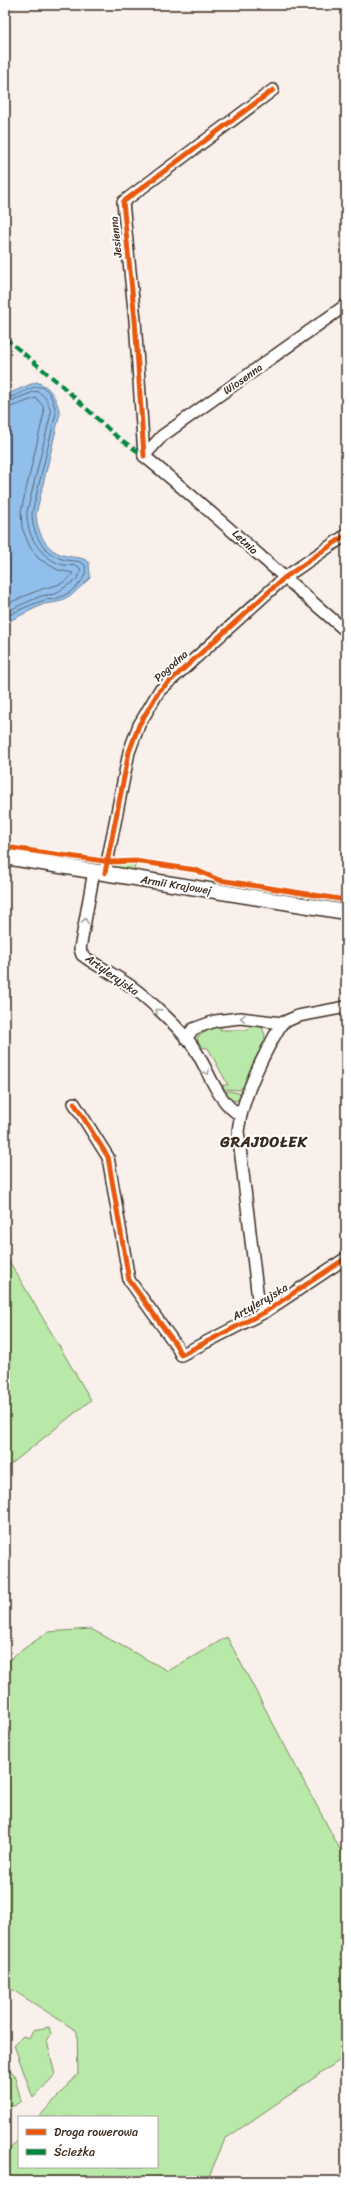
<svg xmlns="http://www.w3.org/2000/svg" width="351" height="2186" viewBox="0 0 351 2186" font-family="Sriracha,sans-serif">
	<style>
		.green { fill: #b9e9a8; stroke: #7a8a63 }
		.water { fill: #90bfeb; stroke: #6e8399 }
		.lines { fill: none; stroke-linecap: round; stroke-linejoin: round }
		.shore { stroke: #5d6670; stroke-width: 1 }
		.minor-casing { stroke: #3b2a1e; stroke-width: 14 }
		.tertiary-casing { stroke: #3b2a1e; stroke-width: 17 }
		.minor { stroke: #fff; stroke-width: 11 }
		.tertiary { stroke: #fff; stroke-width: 14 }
		.quiet { stroke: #00873e; stroke-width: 4; stroke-dasharray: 8 4; stroke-linecap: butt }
		.cycleway-casing { stroke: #fff; stroke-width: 8 }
		.cycleway { stroke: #e8590c; stroke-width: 5 }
		.oneway { stroke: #a79f9a }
		.labels { text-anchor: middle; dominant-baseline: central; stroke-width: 4; stroke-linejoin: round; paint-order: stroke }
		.street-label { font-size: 11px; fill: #3b2a1e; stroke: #fff }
		.district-label { font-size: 15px; font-weight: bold; letter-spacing: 1px; fill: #3b2a1e; stroke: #fff }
	</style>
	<rect width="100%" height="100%" fill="#f9efeb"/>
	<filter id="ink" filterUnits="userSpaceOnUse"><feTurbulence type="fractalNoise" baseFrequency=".025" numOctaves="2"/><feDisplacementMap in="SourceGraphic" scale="8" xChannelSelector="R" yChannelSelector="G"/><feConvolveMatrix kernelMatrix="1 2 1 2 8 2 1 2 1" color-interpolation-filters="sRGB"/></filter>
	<g filter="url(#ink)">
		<!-- green -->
		<g class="green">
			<path d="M135 863 134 873 114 869 112 865Z"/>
			<path d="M253 887 277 891V893L274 895 254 892Z"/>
			<path d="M284 892 346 902V907L285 897Z"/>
			<path d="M223 1024 220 1030H248L252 1025H261L265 1035 264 1038 267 1040 245 1088 242 1087 240 1090 223 1089V1085H228L208 1048 200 1047 197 1037 210 1029 209 1026Z"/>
			<path d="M229 1091 242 1094 238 1100 232 1101 222 1093Z"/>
			<path d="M5 1254 91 1400 5 1469Z"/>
			<path d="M91 1629 168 1671 227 1637 343 1855 346 1922V2056L225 2139 207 2181H5V2154L19 2139V2167H157V2117H39L78 2074 77 2031 5 1985V1672L12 1657 48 1632Z"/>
			<path d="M49 2027 51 2034 47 2041 55 2075 33 2098 14 2045 23 2036 29 2038 33 2030Z"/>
			<path d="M9 2069 14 2074 21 2101 14 2106 7 2105C4 2094 2 2079 9 2069Z"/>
		</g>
		<!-- water -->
		<path class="water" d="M36 382C51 386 56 398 60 413L36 514C37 531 45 550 63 555 74 559 78 555 89 562L90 578 73 594 58 602 44 604 5 623V395Z"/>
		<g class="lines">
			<!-- shore -->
			<g class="shore">
				<path d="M5 398C28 396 46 366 56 413L32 513C32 532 42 553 62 559 71 562 78 559 85 565 89 581 69 595 55 599 51 600 46 599 42 601 30 605 16 611 5 617"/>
				<path d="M5 403 36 391C46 394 49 405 51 413L27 512C26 534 39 556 60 564 65 566 72 565 78 566L81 570 77 579 55 594 41 596 5 612"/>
				<path d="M5 409 36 398 43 406 44 413 21 511 22 528 30 547 39 559 58 570 73 573C64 587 51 585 37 591 26 595 16 600 5 605"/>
			</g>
			<defs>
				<g id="minor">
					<path d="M144 456 135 320 123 202 273 90"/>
					<path d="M144 456C213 512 278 573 346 631"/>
					<path d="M144 456 162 436 346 305"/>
					<path d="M94 871 80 949 82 955C95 965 110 972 123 981 143 993 181 1029 194 1048 209 1070 216 1101 240 1115"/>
					<path d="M105 873 129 752 139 725 159 691 284 578 346 535"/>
					<path d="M186 1039 193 1029 215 1021 240 1018 282 1023 298 1016 346 1007"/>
					<path d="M74 1103 108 1157 129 1280 176 1345 181 1355 265 1312 346 1258"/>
					<path d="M265 1312 258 1299 238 1131C243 1094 263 1055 282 1023"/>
				</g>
				<path id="tertiary" d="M5 857 346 912"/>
			</defs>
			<!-- minor casing -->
			<use href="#minor" class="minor-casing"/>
			<!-- tertiary casing -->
			<use href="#tertiary" class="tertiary-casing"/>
			<!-- minor -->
			<use href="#minor" class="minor"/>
			<!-- tertiary -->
			<use href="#tertiary" class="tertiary"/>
			<!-- quiet -->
			<path class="quiet" d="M5 338 60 384 116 436 144 456"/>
			<defs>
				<g id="cycleway">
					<path d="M144 456 135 320 123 202 273 90"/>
					<path d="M5 847 111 862 135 861 196 870 219 880 346 900"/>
					<path d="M105 873 129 752 139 725 159 691 284 578 346 535"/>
					<path d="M74 1103 108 1157 129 1280 176 1345 181 1355 265 1312 346 1258"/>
				</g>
			</defs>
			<!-- cycleway casing -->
			<use href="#cycleway" class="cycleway-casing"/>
			<!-- cycleway -->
			<use href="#cycleway" class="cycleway"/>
		</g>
		<!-- one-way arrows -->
		<defs><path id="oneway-chevron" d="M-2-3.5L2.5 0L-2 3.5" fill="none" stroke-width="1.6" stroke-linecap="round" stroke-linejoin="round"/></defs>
		<g class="oneway">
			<use href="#oneway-chevron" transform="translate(85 921) rotate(-80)"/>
			<use href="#oneway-chevron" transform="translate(158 1011) rotate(-136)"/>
			<use href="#oneway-chevron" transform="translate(243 1018) rotate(-176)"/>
			<use href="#oneway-chevron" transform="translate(207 1072) rotate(61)"/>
		</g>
	</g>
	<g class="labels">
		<!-- street labels -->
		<g class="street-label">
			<text transform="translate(116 237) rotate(-96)">Jesienna</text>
			<text transform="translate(243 379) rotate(-35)">Wiosenna</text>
			<text transform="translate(245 542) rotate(43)">Letnia</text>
			<text transform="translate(171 666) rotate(-42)">Pogodna</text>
			<text transform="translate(176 885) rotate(9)">Armii Krajowej</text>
			<text transform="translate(112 975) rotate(35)">Artyleryjska</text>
			<text transform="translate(260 1302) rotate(-30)">Artyleryjska</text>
		</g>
		<!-- district labels -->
		<g class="district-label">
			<text x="264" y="1142">GRAJDOŁEK</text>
		</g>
	</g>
	<!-- margin -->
	<rect width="351" height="2186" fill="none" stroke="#fff" stroke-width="20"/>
	<rect x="10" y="10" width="331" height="2166" fill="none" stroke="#3b2a1e" stroke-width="1.5" filter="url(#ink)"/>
	<!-- legend -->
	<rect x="18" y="2116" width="140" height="52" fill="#ffffff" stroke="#b1aaa5"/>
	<rect x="26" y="2129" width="20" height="6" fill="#e8590c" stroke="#b1aaa5"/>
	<text x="54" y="2136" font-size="12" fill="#3b2a1e">Droga rowerowa</text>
	<rect x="26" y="2149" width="20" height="6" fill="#00873e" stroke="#b1aaa5"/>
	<text x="54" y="2156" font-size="12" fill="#3b2a1e">Ścieżka</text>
</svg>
